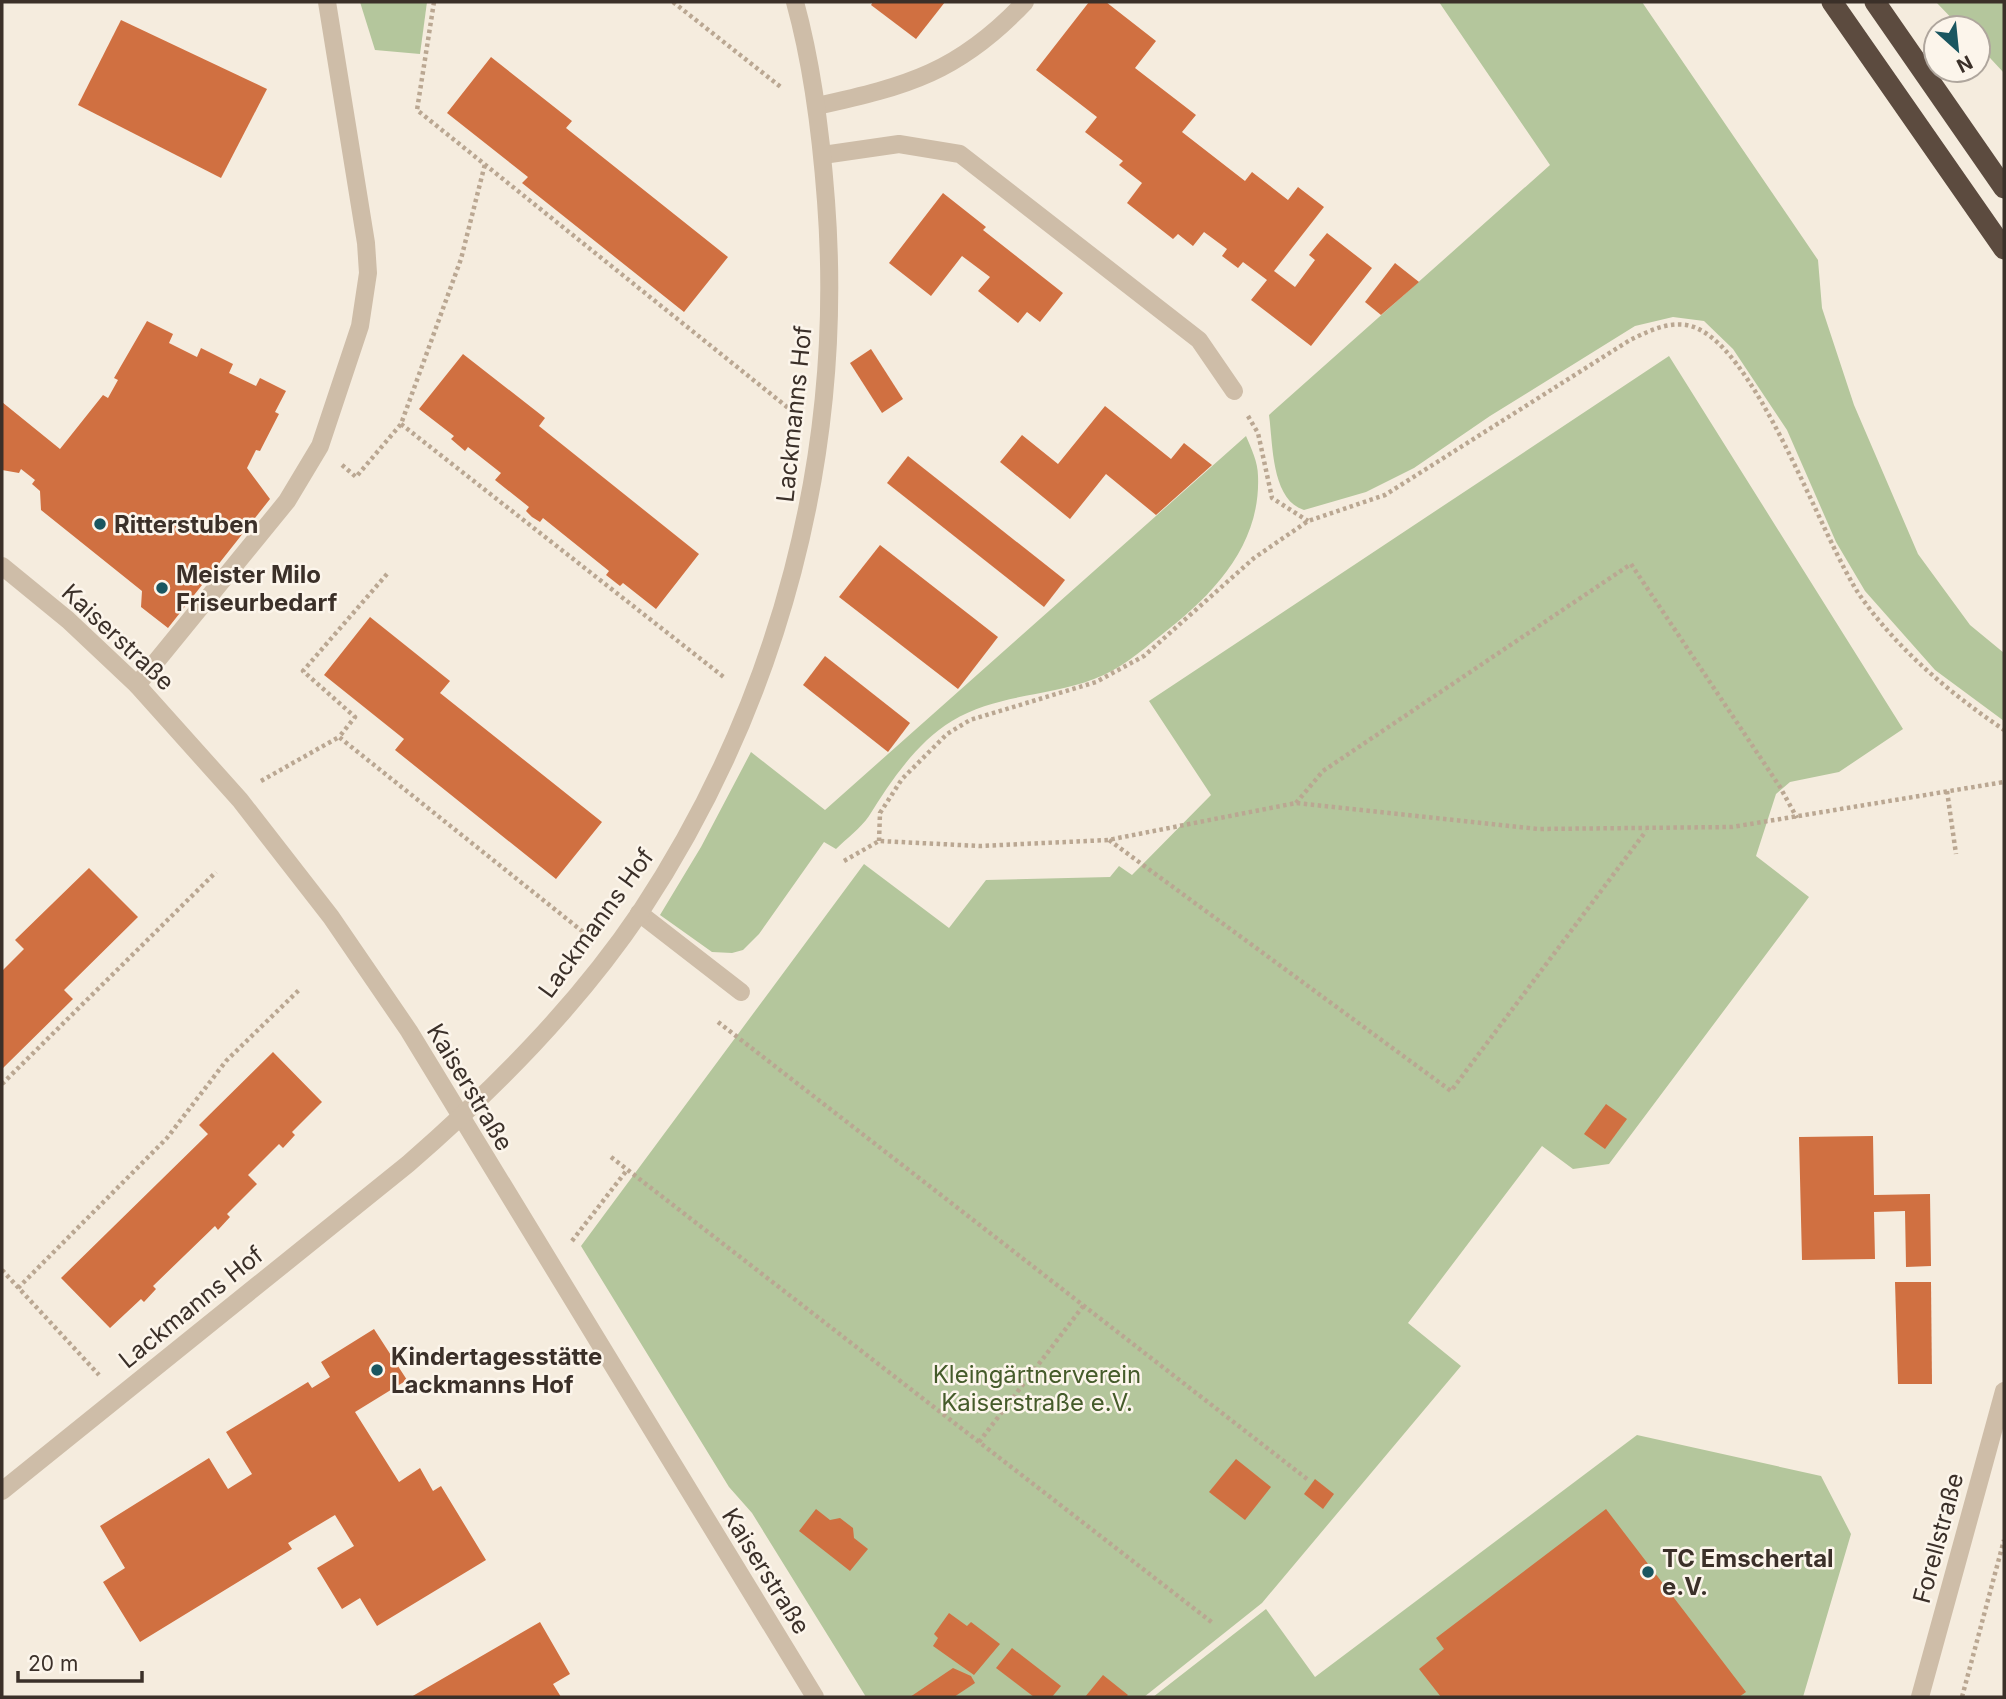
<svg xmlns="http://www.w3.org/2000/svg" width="2006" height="1699" viewBox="0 0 2006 1699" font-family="Inter,sans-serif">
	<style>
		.green { fill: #b4c69c }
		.building { fill: #d07041 }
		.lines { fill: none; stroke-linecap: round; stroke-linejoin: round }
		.path { stroke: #baa792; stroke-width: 4.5; stroke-dasharray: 3.5 3.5; stroke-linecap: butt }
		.service { stroke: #cebda8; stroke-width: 18 }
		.minor { stroke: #cebda8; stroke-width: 18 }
		.tertiary { stroke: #cebda8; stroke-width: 18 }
		.motorway { stroke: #5c4b3f; stroke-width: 21 }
		.poi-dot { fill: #1a5660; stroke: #fcf5eb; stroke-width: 2.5 }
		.labels { text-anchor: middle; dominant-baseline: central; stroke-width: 5; stroke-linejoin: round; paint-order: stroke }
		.street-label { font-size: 24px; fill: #3b3029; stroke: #fcf5eb }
		.poi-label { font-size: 24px; font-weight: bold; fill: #3b3029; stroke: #fcf5eb; text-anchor: start }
		.park-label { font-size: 24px; fill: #455b2a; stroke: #fcf5eb }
	</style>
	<rect width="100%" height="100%" fill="#f5ecde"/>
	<!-- green -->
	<g class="green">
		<path d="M360 2H427L420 54 375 50Z"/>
		<path d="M1439 2H1642L1818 260 1822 308 1854 405 1918 554 1970 625 2004 653V721L1935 670 1865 591 1836 542 1787 430 1733 349 1704 321 1673 317 1635 326 1490 416 1414 468 1366 492 1304 510C1271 500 1273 443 1269 415L1550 165Z"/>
		<path d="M1936 2H2004V73L1978 45V28H1961Z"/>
		<path d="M1669 356 1903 729 1839 772 1790 782 1776 794 1756 856 1809 897 1609 1164 1573 1169 1542 1146 1408 1323 1461 1366 1262 1603 1144 1697H866L752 1513 729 1487 581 1246 864 864 949 928 986 880 1110 877 1119 866 1132 875 1211 795 1149 701Z"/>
		<path d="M1246 436C1251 448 1258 462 1258 476 1261 546 1212 596 1160 636 1140 652 1119 670 1094 679 1047 697 996 694 952 721 916 743 891 781 869 816 860 829 847 838 836 849L824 842 759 934 743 950 732 953 712 952 660 915 701 847 751 752 825 810Z"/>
		<path d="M1637 1435 1821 1476 1851 1534 1803 1697H1153L1266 1609 1315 1677Z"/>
	</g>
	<!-- building -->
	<g class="building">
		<path d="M873 2H945L916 39 871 5Z"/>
		<path d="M1089 2H1106L1156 41 1135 68 1196 115 1182 132 1245 181 1252 172 1288 200 1298 187 1324 207 1274 271 1295 287 1315 260 1309 255 1327 233 1372 268 1311 346 1251 300 1267 280 1243 262 1238 268 1222 256 1227 249 1204 232 1193 246 1178 234 1173 239 1127 203 1142 183 1119 165 1123 161 1085 132 1097 117 1036 70Z"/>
		<path d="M121 20 267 89 221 178 78 105Z"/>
		<path d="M491 57 572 121 566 128 728 257 684 312 522 183 528 177 447 113Z"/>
		<path d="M943 193 986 227 983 230 1063 293 1040 322 1027 312 1018 323 978 291 990 277 962 256 931 296 889 263Z"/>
		<path d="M1395 263 1419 282 1381 315 1365 302Z"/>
		<path d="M147 321 173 334 169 343 197 357 201 348 233 364 229 373 256 386 260 378 286 391 275 412 279 414 260 451 256 450 247 468 270 499 168 628 141 607 142 591 41 510 40 491 32 484 35 480 21 469 19 473 2 470V402L60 449 103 395 108 398 118 380 114 378Z"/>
		<path d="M871 349 903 399 882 413 850 363Z"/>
		<path d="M463 354 545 418 539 426 699 554 656 609 623 583 620 586 606 575 609 571 543 518 540 522 532 517 526 511 529 507 495 480 501 473 468 447 465 451 451 439 454 436 419 409Z"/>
		<path d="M1105 406 1171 459 1184 443 1212 465 1156 515 1106 474 1070 519 1000 462 1022 435 1058 464Z"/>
		<path d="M908 456 1065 580 1044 607 887 483Z"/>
		<path d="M880 545 998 637 958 689 839 597Z"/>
		<path d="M370 617 450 681 440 693 602 822 556 879 395 750 404 739 324 675Z"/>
		<path d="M825 656 910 723 888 752 803 685Z"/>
		<path d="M89 868 138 917 64 990 73 999 2 1069V971L24 949 15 940Z"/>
		<path d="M273 1052 322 1102 292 1132 295 1135 283 1148 279 1144 248 1175 257 1184 227 1214 230 1217 218 1230 215 1226 153 1286 156 1289 144 1302 141 1299 110 1328 61 1278 208 1134 199 1125Z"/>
		<path d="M1606 1104 1627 1119 1605 1149 1584 1134Z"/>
		<path d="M1873 1136 1874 1195 1930 1194 1931 1266 1906 1267 1905 1211 1874 1212 1875 1259 1802 1260 1799 1137Z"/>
		<path d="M1895 1282H1931L1932 1384H1898Z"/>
		<path d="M374 1329 407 1380 355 1412 399 1482 420 1468 433 1491 441 1486 486 1560 377 1626 360 1598 342 1609 317 1568 354 1546 335 1515 288 1543 292 1549 140 1642 103 1582 125 1568 100 1526 209 1458 228 1489 252 1474 226 1432 308 1382 312 1388 330 1377 321 1362Z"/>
		<path d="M1236 1459 1271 1487 1245 1520 1209 1492Z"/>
		<path d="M1315 1479 1334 1494 1323 1509 1304 1494Z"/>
		<path d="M816 1509 830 1520 840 1518 853 1528 854 1538 868 1549 850 1571 799 1531Z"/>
		<path d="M1606 1509 1746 1692 1739 1697H1441L1419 1669 1444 1649 1436 1638Z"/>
		<path d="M949 1613 967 1626 971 1622 1000 1644 974 1675 933 1646 938 1638 934 1634Z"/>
		<path d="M540 1622 570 1674 553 1684 561 1697H411Z"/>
		<path d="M1012 1648 1061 1686 1052 1697H1034L996 1668Z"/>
		<path d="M953 1668 971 1676 975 1683 954 1697H910Z"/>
		<path d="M1103 1675 1128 1695 1126 1697H1085Z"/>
	</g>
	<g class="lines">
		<!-- path -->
		<g class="path">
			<path d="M434 2 417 110 792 411"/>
			<path d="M673 2 782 88"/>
			<path d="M1248 416 1258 433 1272 498 1308 521"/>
			<path d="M401 424 725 678"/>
			<path d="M342 465 356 477 401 424 461 259 485 164"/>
			<path d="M387 574 303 671 355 717 339 737 587 935"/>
			<path d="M261 781 339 737"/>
			<path d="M1947 791 1956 854"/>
			<path d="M1296 803 1323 771 1631 564 1780 787 1797 818"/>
			<path d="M1109 840 1451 1091 1646 831"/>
			<path d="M879 841 880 813 902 779 947 734 970 720 1096 682 1144 656 1254 558 1308 521 1385 495 1630 340C1647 332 1666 322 1686 325 1754 335 1821 540 1861 597 1899 651 1950 693 2004 730"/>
			<path d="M844 861 879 841 980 846 1108 840 1296 803 1538 829 1732 827 2004 782"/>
			<path d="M718 1022 1307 1479"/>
			<path d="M2 1084 216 872"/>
			<path d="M611 1157 1214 1624"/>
			<path d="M572 1241 627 1170"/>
			<path d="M2 1270 99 1375"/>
			<path d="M18 1288 167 1138 226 1061 300 989"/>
			<path d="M979 1442 1084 1305"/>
			<path d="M1962 1697 2004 1540"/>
		</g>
		<!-- service -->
		<g class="service">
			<path d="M817 106C908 86 959 72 1025 2"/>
			<path d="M137 685 287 501 320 446 360 326 368 273 366 243 327 2"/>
			<path d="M639 913 741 992"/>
		</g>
		<!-- minor -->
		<g class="minor">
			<path d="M823 155 899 144 960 154 1199 340 1234 391"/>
			<path d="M2 566 68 620 137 685 240 800 331 917 409 1031 815 1697"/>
			<path d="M2 1491 408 1164C494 1089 577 1006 641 911 780 700 845 452 826 201 821 134 813 67 795 2"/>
		</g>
		<!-- tertiary -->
		<path class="tertiary" d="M1920 1697 2004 1391"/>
		<!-- motorway -->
		<g class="motorway">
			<path d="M1832 2 2004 249"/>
			<path d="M1875 2 2004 188"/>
		</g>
	</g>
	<!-- markers -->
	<g class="poi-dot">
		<circle cx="100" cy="524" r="7"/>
		<circle cx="162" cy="588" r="7"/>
		<circle cx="377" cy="1370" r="7"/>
		<circle cx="1648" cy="1572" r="7"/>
	</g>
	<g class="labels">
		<!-- street labels -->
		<g class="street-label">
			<text transform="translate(794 414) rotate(-84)">Lackmanns Hof</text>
			<text transform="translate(118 637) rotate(43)">Kaiserstraße</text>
			<text transform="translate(596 923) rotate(-54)">Lackmanns Hof</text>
			<text transform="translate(470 1087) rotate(59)">Kaiserstraße</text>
			<text transform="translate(191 1307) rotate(-39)">Lackmanns Hof</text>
			<text transform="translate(1938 1538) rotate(-75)">Forellstraße</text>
			<text transform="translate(766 1571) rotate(58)">Kaiserstraße</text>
		</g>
		<!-- poi labels -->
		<g class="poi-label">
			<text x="114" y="524">Ritterstuben</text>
			<text x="176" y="574">Meister Milo<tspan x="176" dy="28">Friseurbedarf</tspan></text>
			<text x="391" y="1356">Kindertagesstätte<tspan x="391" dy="28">Lackmanns Hof</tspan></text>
			<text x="1662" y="1558">TC Emschertal<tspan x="1662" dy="28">e.V.</tspan></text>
		</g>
		<!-- park labels -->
		<g class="park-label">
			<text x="1037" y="1374">Kleingärtnerverein<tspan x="1037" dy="28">Kaiserstraße e.V.</tspan></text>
		</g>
	</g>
	<!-- border -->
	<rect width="2006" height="1699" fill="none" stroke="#3b3029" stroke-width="7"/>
	<!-- north arrow -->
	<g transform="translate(1957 49) rotate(153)"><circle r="33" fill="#fcf5eb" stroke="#afa69d" stroke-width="2"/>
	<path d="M0-5L12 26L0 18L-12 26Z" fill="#1a5660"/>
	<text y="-10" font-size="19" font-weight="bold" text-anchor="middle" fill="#3b3029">N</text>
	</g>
	<!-- scale -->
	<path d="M18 1671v10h124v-10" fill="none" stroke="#3b3029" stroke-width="3.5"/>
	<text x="28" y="1671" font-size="21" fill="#3b3029" stroke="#fcf5eb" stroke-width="5" paint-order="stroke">20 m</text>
</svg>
